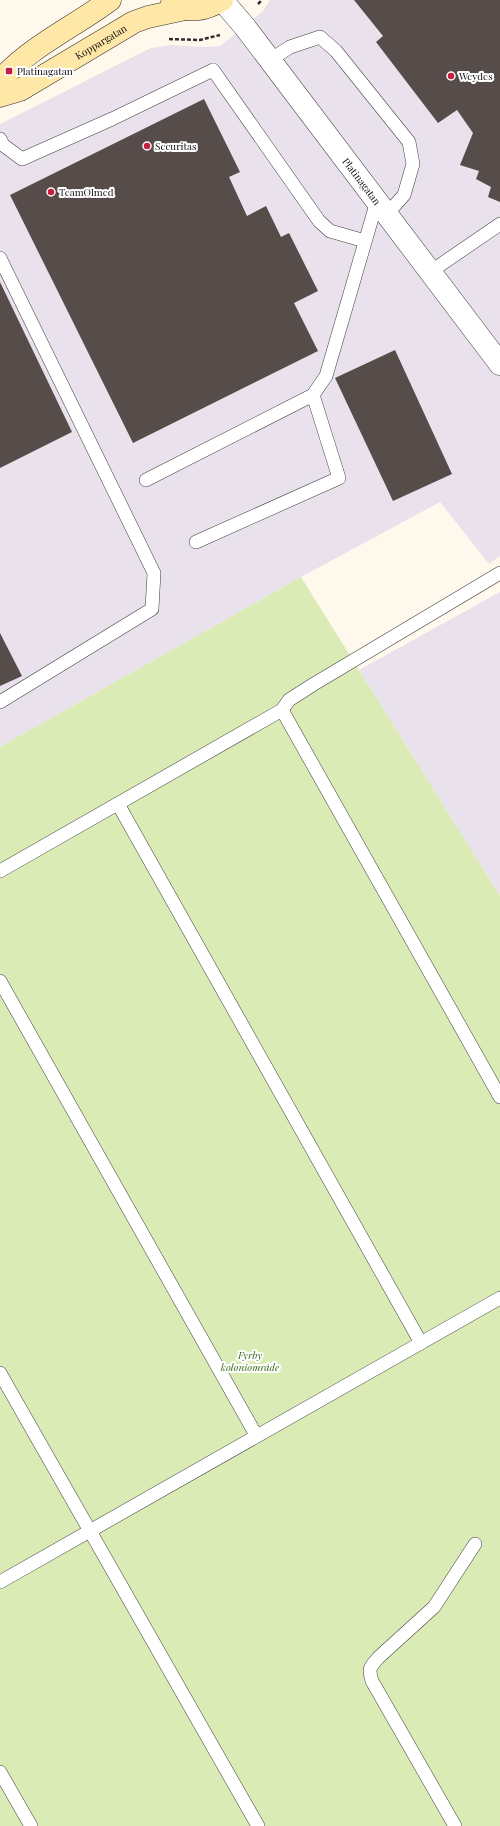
<svg xmlns="http://www.w3.org/2000/svg" width="500" height="1826" viewBox="0 0 500 1826" font-family="'Playfair Display',serif">
	<style>
		.industrial { fill: #e9e1ec }
		.green { fill: #daebb5 }
		.building { fill: #564c49 }
		.lines { fill: none; stroke-linecap: round; stroke-linejoin: round }
		.lane-casing { stroke: #404040; stroke-width: 14 }
		.street-casing { stroke: #404040; stroke-width: 23 }
		.secondary-casing { stroke: #2f2f2f; stroke-width: 23 }
		.path { stroke: #2f2f2f; stroke-width: 2.5; stroke-dasharray: 4 2; stroke-linecap: butt }
		.lane { stroke: #fff; stroke-width: 13 }
		.street { stroke: #fff; stroke-width: 22 }
		.secondary { stroke: #ffe7a8; stroke-width: 22 }
		.poi-dot { fill: #c31f41; stroke: #fff; stroke-width: 1.5 }
		.labels { text-anchor: middle; dominant-baseline: central; stroke-width: 4; stroke-linejoin: round; paint-order: stroke }
		.street-label { font-size: 10px; fill: #0d0d0d; stroke: #fff }
		.poi-label { font-size: 10px; fill: #0d0d0d; stroke: #fff; text-anchor: start }
		.park-label { font-size: 10px; font-style: italic; fill: #37681a; stroke: #fff }
	</style>
	<rect width="100%" height="100%" fill="#fff9ed"/>
	<!-- industrial -->
	<g class="industrial">
		<path d="M270 0H500V556L489 564 440 502 301 577 0 747V124L151 48 171 45 204 47 220 46 263 11Z"/>
		<path d="M500 592V896L359 670Z"/>
	</g>
	<!-- green -->
	<path class="green" d="M301 577 500 896V1826H0V747Z"/>
	<!-- building -->
	<g class="building">
		<path d="M354 0H500V202L488 197 491 187 476 179 479 171 460 165 473 133 457 110 438 123 376 42 383 36Z"/>
		<path d="M204 99 240 172 229 177 247 216 266 206 281 237 289 233 318 291 294 303 318 351 133 443 10 195Z"/>
		<path d="M0 282 72 432 0 468Z"/>
		<path d="M395 350 452 474 393 501 335 378Z"/>
		<path d="M0 633 22 676 0 686Z"/>
	</g>
	<g class="lines">
		<defs>
			<g id="lane">
				<path d="M270 60 290 47 320 37 336 51 409 142 413 164 404 195 387 214"/>
				<path d="M0 139 3 145 22 159 112 119 213 70 319 221 330 231 365 241"/>
				<path d="M0 258 154 573 152 609 0 702"/>
				<path d="M430 272 500 224"/>
				<path d="M146 480 313 395 326 376 377 201"/>
				<path d="M196 542 339 478 313 395"/>
				<path d="M282 710 500 1097"/>
				<path d="M118 804 421 1343"/>
				<path d="M0 871 282 710 289 700 314 684 500 573"/>
				<path d="M0 981 256 1435"/>
				<path d="M0 1373 258 1826"/>
				<path d="M0 1582 500 1298"/>
				<path d="M0 1772 31 1826"/>
				<path d="M455 1826 372 1681C368 1668 370 1667 379 1657L434 1607 475 1544"/>
			</g>
			<g id="street">
				<path id="s1" d="M222 0 245 27 500 364"/>
			</g>
			<g id="secondary">
				<path d="M172 3C188 14 206 10 222 0"/>
				<path d="M0 81C29 47 74 27 110 0"/>
				<path id="s2" d="M0 96 20 90 134 22 148 17 185 9"/>
			</g>
		</defs>
		<!-- lane casing -->
		<use href="#lane" class="lane-casing"/>
		<!-- street casing -->
		<use href="#street" class="street-casing"/>
		<!-- secondary casing -->
		<use href="#secondary" class="secondary-casing"/>
		<!-- path -->
		<g class="path">
			<path d="M258 4 262 0"/>
			<path d="M169 39 200 40 220 35"/>
		</g>
		<!-- lane -->
		<use href="#lane" class="lane"/>
		<!-- street -->
		<use href="#street" class="street"/>
		<!-- secondary -->
		<use href="#secondary" class="secondary"/>
	</g>
	<!-- markers -->
	<g class="poi-dot">
		<rect x="5" y="67" width="8" height="8" rx="2"/>
		<circle cx="451" cy="76" r="4"/>
		<circle cx="147" cy="146" r="4"/>
		<circle cx="51" cy="192" r="4"/>
	</g>
	<g class="labels">
		<!-- street labels -->
		<g class="street-label">
			<text stroke="none"><textPath href="#s2" startOffset="115">Koppargatan</textPath></text>
			<text stroke="none"><textPath href="#s1" startOffset="229">Platinagatan</textPath></text>
		</g>
		<!-- poi labels -->
		<g class="poi-label">
			<text x="17" y="71">Platinagatan</text>
			<text x="459" y="76">Weydes</text>
			<text x="155" y="146">Securitas</text>
			<text x="59" y="192">TeamOlmed</text>
		</g>
		<!-- park labels -->
		<g class="park-label">
			<text x="250" y="1355">Fyrby<tspan x="250" dy="12">koloniområde</tspan></text>
		</g>
	</g>
</svg>
